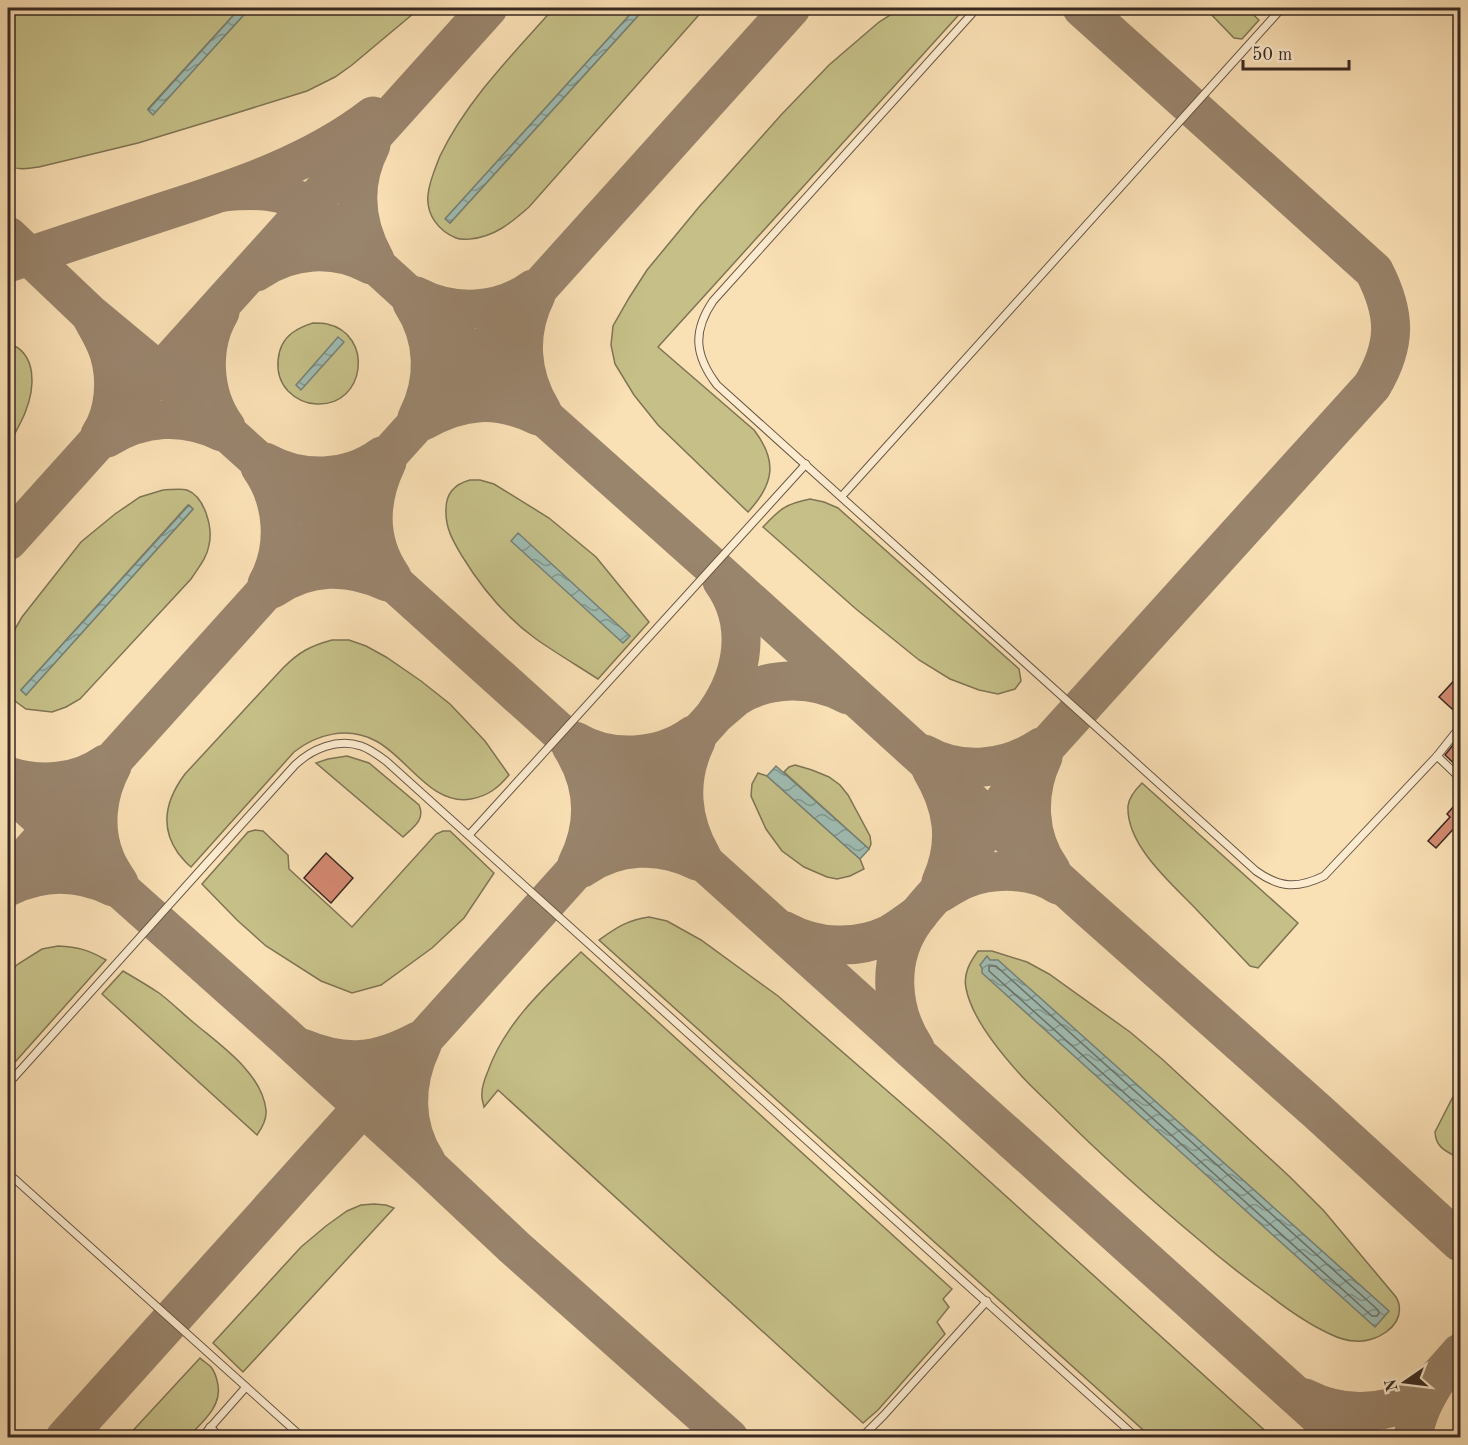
<svg xmlns="http://www.w3.org/2000/svg" width="1468" height="1445" viewBox="0 0 1468 1445" font-family="'Old Standard TT',serif">
	<style>
		.green { fill: #c6c088; stroke: #7f7455; stroke-width: 1.5; fill-rule: evenodd }
		.water { fill: url(#water-waves); stroke: #768178; stroke-width: 1.5 }
		.lines { fill: none; stroke-linecap: round; stroke-linejoin: round }
		.shore { stroke: #6c726a; stroke-width: 1.5 }
		.taxiway { stroke: #99846c; stroke-width: 39 }
		.building { fill: #d48971; stroke: #382922; stroke-width: 1.5 }
		.service-casing { stroke: #685747; stroke-width: 9 }
		.service { stroke: #fcebcf; stroke-width: 7 }
	</style>
	<defs>
		<pattern id="water-waves" width="16" height="10" patternUnits="userSpaceOnUse" patternTransform="scale(1.5)"><rect width="16" height="10" fill="#9fbcb2"/><path d="M0 5q4-4 8 0t8 0" fill="none" stroke="#839990"/></pattern>
	</defs>
	<rect width="100%" height="100%" fill="#fae0b5"/>
	<filter id="stains"><feTurbulence type="fractalNoise" baseFrequency=".00333" numOctaves="4"/><feColorMatrix values="0 0 0 0 .2 0 0 0 0 .09 0 0 0 0 .02 0 0 0 .5 -.17"/></filter>
	<radialGradient id="worn" r=".72"><stop offset=".6" stop-color="#630" stop-opacity="0"/><stop offset="1" stop-color="#630" stop-opacity=".3"/></radialGradient>
	<!-- green -->
	<g class="green">
		<path d="M8 8H240L148 109 153 114 250 8H420L352 65 335 77 307 91 230 115 138 143 39 167C28 168 17 171 8 165Z"/>
		<path d="M554 8H636L446 218 450 223 645 8H705L529 207C511 223 494 237 470 239 465 239 461 240 456 238 439 231 426 215 428 195 429 182 435 169 440 156 467 100 513 54 554 8Z"/>
		<path d="M901 8H965L658 347 754 430C778 461 774 484 748 512L658 425 634 395 615 364 611 345 613 326 629 298 647 270 699 207 781 115 829 65 879 22Z"/>
		<path d="M1205 8H1246L1259 20 1242 39 1234 38Z"/>
		<path d="M313 323C318 323 323 323 327 324 374 334 366 406 317 404 306 404 296 399 288 391 273 375 275 346 292 333 299 328 306 325 313 323Z"/>
		<path d="M8 343C38 353 35 388 25 413 20 425 13 436 8 447Z"/>
		<path d="M470 480H480L494 484 549 518 596 557 649 622 598 679C578 666 556 653 536 639 507 618 481 587 462 556 453 541 445 528 446 509 446 493 455 484 470 480Z"/>
		<path d="M163 490C170 490 180 488 187 490 205 497 213 528 209 545 207 558 198 568 191 579L80 699 66 707 52 712 26 709 15 701 8 690V641L22 617 81 542 115 514 140 497ZM188 505 193 509 26 695 21 690Z"/>
		<path d="M810 499 824 502 838 508 1019 669 1021 681 1015 689 998 694 979 690 950 679 919 660 856 609 763 527C780 509 785 504 810 499Z"/>
		<path d="M332 640H349L366 646 386 657 421 681 450 704 485 741 509 775C498 788 488 796 471 799 431 806 407 757 376 741 347 726 317 734 294 752L191 867C186 863 182 858 178 853 159 826 167 798 185 774L283 668C299 652 310 646 332 640Z"/>
		<path d="M347 756 369 763 419 805C426 820 412 828 403 837L316 763 328 759Z"/>
		<path d="M795 765 812 770 829 777 840 785 848 795 870 836 871 844 869 849 784 772 789 767Z"/>
		<path d="M758 773 767 776 860 859 864 869 850 876 837 879 827 877 804 867 782 851 766 829 751 796 752 784Z"/>
		<path d="M1142 783 1298 923 1258 968 1250 966C1232 947 1214 928 1196 909 1171 883 1126 845 1128 806 1129 797 1136 789 1142 783Z"/>
		<path d="M255 830 263 831 288 855 289 869 352 927 436 834 443 831H450L494 873 464 918 432 948 381 985 352 993 321 981 266 946 237 920 202 884 248 832Z"/>
		<path d="M649 917 667 921 701 940 778 996 945 1141 1272 1437H1151L599 940C616 928 627 920 649 917Z"/>
		<path d="M58 946C78 947 89 950 106 960L8 1070V973L18 964 42 949Z"/>
		<path d="M978 951H992L1027 962 1049 974 1130 1032 1162 1059 1290 1177 1324 1211 1396 1297C1397 1299 1399 1302 1399 1305 1403 1327 1375 1343 1356 1341 1347 1341 1338 1338 1330 1334 1308 1324 1288 1310 1269 1295 1244 1277 1221 1259 1198 1239 1149 1198 1102 1156 1057 1111 1044 1098 1030 1086 1018 1072 1000 1052 971 1016 966 988 963 974 970 962 978 951Z"/>
		<path d="M581 952 952 1289 943 1299 949 1307 937 1322 945 1334 878 1410 863 1423 498 1090 484 1107C483 1102 481 1097 482 1093 482 1085 485 1078 488 1071 505 1023 545 987 581 952Z"/>
		<path d="M123 971C135 978 147 985 159 993 171 1002 182 1013 194 1023 220 1045 262 1073 266 1110 267 1119 262 1128 257 1135L102 994Z"/>
		<path d="M1460 1083V1159C1447 1151 1436 1149 1435 1132Z"/>
		<path d="M374 1204 386 1205 394 1208 243 1372 213 1343 301 1247 326 1226 347 1211 361 1205Z"/>
		<path d="M200 1358C203 1361 208 1364 211 1367 215 1372 217 1379 218 1385 222 1407 201 1423 188 1437H127Z"/>
	</g>
	<!-- water -->
	<g class="water">
		<path d="M240 8H250L153 115 148 110Z"/>
		<path d="M636 8H645L450 223 445 219Z"/>
		<path d="M338 337 344 342 301 390 296 385Z"/>
		<path d="M189 505 193 509 26 695 21 690Z"/>
		<path d="M518 533 630 636 623 643 511 541Z"/>
		<path d="M776 766 869 849 860 859 767 776Z"/>
		<path d="M987 956 990 960H998L1389 1311 1375 1327 982 973V968L980 965Z"/>
	</g>
	<g class="lines">
		<!-- shore -->
		<path class="shore" d="M989 966H996L1378 1310 1379 1313 1377 1316H1372L989 971Z"/>
		<!-- taxiway -->
		<g class="taxiway">
			<path d="M371 145C351 184 354 222 375 260"/>
			<path d="M223 192C257 189 280 189 311 206L477 357 707 562 1084 904 1318 1112 1460 1242"/>
			<path d="M8 236 89 313 160 372 1343 1438"/>
			<path d="M8 263C60 246 113 228 165 211 237 188 312 163 373 116"/>
			<path d="M256 272C290 248 335 245 371 265"/>
			<path d="M536 295C517 333 520 375 542 411"/>
			<path d="M416 296C452 315 499 314 533 289"/>
			<path d="M412 303C435 338 436 381 417 418"/>
			<path d="M220 312C200 346 202 394 226 427"/>
			<path d="M92 318C98 329 105 340 109 353 117 379 115 412 100 435"/>
			<path d="M423 421C462 399 497 396 538 416"/>
			<path d="M107 438C142 416 184 413 222 432"/>
			<path d="M265 462C301 482 348 481 382 456"/>
			<path d="M387 462C369 500 367 541 392 577"/>
			<path d="M260 467C284 501 287 548 267 584"/>
			<path d="M8 541 488 8"/>
			<path d="M272 589C308 564 349 564 387 582"/>
			<path d="M716 713C744 673 752 623 722 581"/>
			<path d="M575 741C610 762 660 759 693 735"/>
			<path d="M696 741C677 780 681 821 702 857"/>
			<path d="M571 746C595 784 597 824 577 864"/>
			<path d="M924 754C961 775 1006 770 1041 747"/>
			<path d="M1043 757C1026 793 1027 837 1051 870"/>
			<path d="M112 766C97 794 93 828 105 858 108 867 114 875 119 883"/>
			<path d="M931 769C953 806 959 842 941 882"/>
			<path d="M8 776C40 786 77 784 105 764"/>
			<path d="M8 789 286 1037 430 1168 514 1247 729 1438"/>
			<path d="M582 868C616 844 660 842 697 861"/>
			<path d="M8 877 791 8"/>
			<path d="M8 887C43 870 78 870 113 887"/>
			<path d="M940 893C948 888 956 883 965 879 993 868 1032 868 1058 885"/>
			<path d="M785 931C816 948 856 950 888 935 899 929 909 921 919 914"/>
			<path d="M422 1045C404 1083 403 1125 426 1161"/>
			<path d="M302 1048C345 1066 377 1063 418 1041"/>
			<path d="M915 1048C890 1010 886 958 915 919 930 898 950 881 965 860 988 828 1007 793 1032 762L1372 386C1397 344 1396 314 1374 271L1082 8"/>
			<path d="M1305 1398C1338 1415 1381 1417 1413 1398 1432 1387 1446 1369 1460 1353"/>
			<path d="M65 1438 715 715C722 709 729 703 736 697 769 676 814 676 848 695"/>
			<path d="M1413 1438C1416 1415 1425 1398 1437 1379"/>
		</g>
	</g>
	<!-- building -->
	<g class="building">
		<path d="M1461 673V717L1439 697Z"/>
		<path d="M1461 735V770L1445 755Z"/>
		<path d="M1461 798V826L1458 824 1436 848 1428 841 1450 817 1447 814Z"/>
		<path d="M326 853 353 878 331 903 304 878Z"/>
	</g>
	<g class="lines">
		<defs>
			<g id="service">
				<path d="M977 8 713 301C692 332 695 356 717 385L1256 871C1280 888 1297 889 1324 876L1437 756 1460 727"/>
				<path d="M842 496 1282 8"/>
				<path d="M1437 756 1460 778"/>
				<path d="M469 835 806 464"/>
				<path d="M8 1084 295 765C312 749 337 738 361 746 370 749 378 755 386 761L1137 1438"/>
				<path d="M8 1173 303 1438"/>
				<path d="M210 1427 221 1438"/>
				<path d="M201 1438 246 1387"/>
				<path d="M861 1438 884 1415 987 1301"/>
			</g>
		</defs>
		<!-- service casing -->
		<use href="#service" class="service-casing"/>
		<!-- service -->
		<use href="#service" class="service"/>
	</g>
	<!-- margin -->
	<rect width="1468" height="1445" fill="none" stroke="#fae0b5" stroke-width="30"/>
	<rect x="9" y="9" width="1450" height="1427" fill="none" stroke="#382922" stroke-width="3"/>
	<rect x="15" y="15" width="1438" height="1415" fill="none" stroke="#382922" stroke-width="1.5"/>
	<!-- north arrow -->
	<g transform="translate(1405 1382) rotate(256)" stroke="#fcebcf" stroke-width="4.5" paint-order="stroke">
	<path d="M0-4.5L10 22L0 15L-10 22Z" fill="#382922"/>
	<text y="-9" font-size="16" font-weight="bold" text-anchor="middle" fill="#382922">N</text>
	</g>
	<!-- scale -->
	<path d="M1243 60v9h106v-9" fill="none" stroke="#382922" stroke-width="3"/>
	<text x="1252" y="60" font-size="18" fill="#382922" stroke="#fcebcf" stroke-width="4.5" paint-order="stroke">50 m</text>
	<rect width="100%" height="100%" filter="url(#stains)"/>
	<rect width="100%" height="100%" fill="url(#worn)"/>
</svg>
